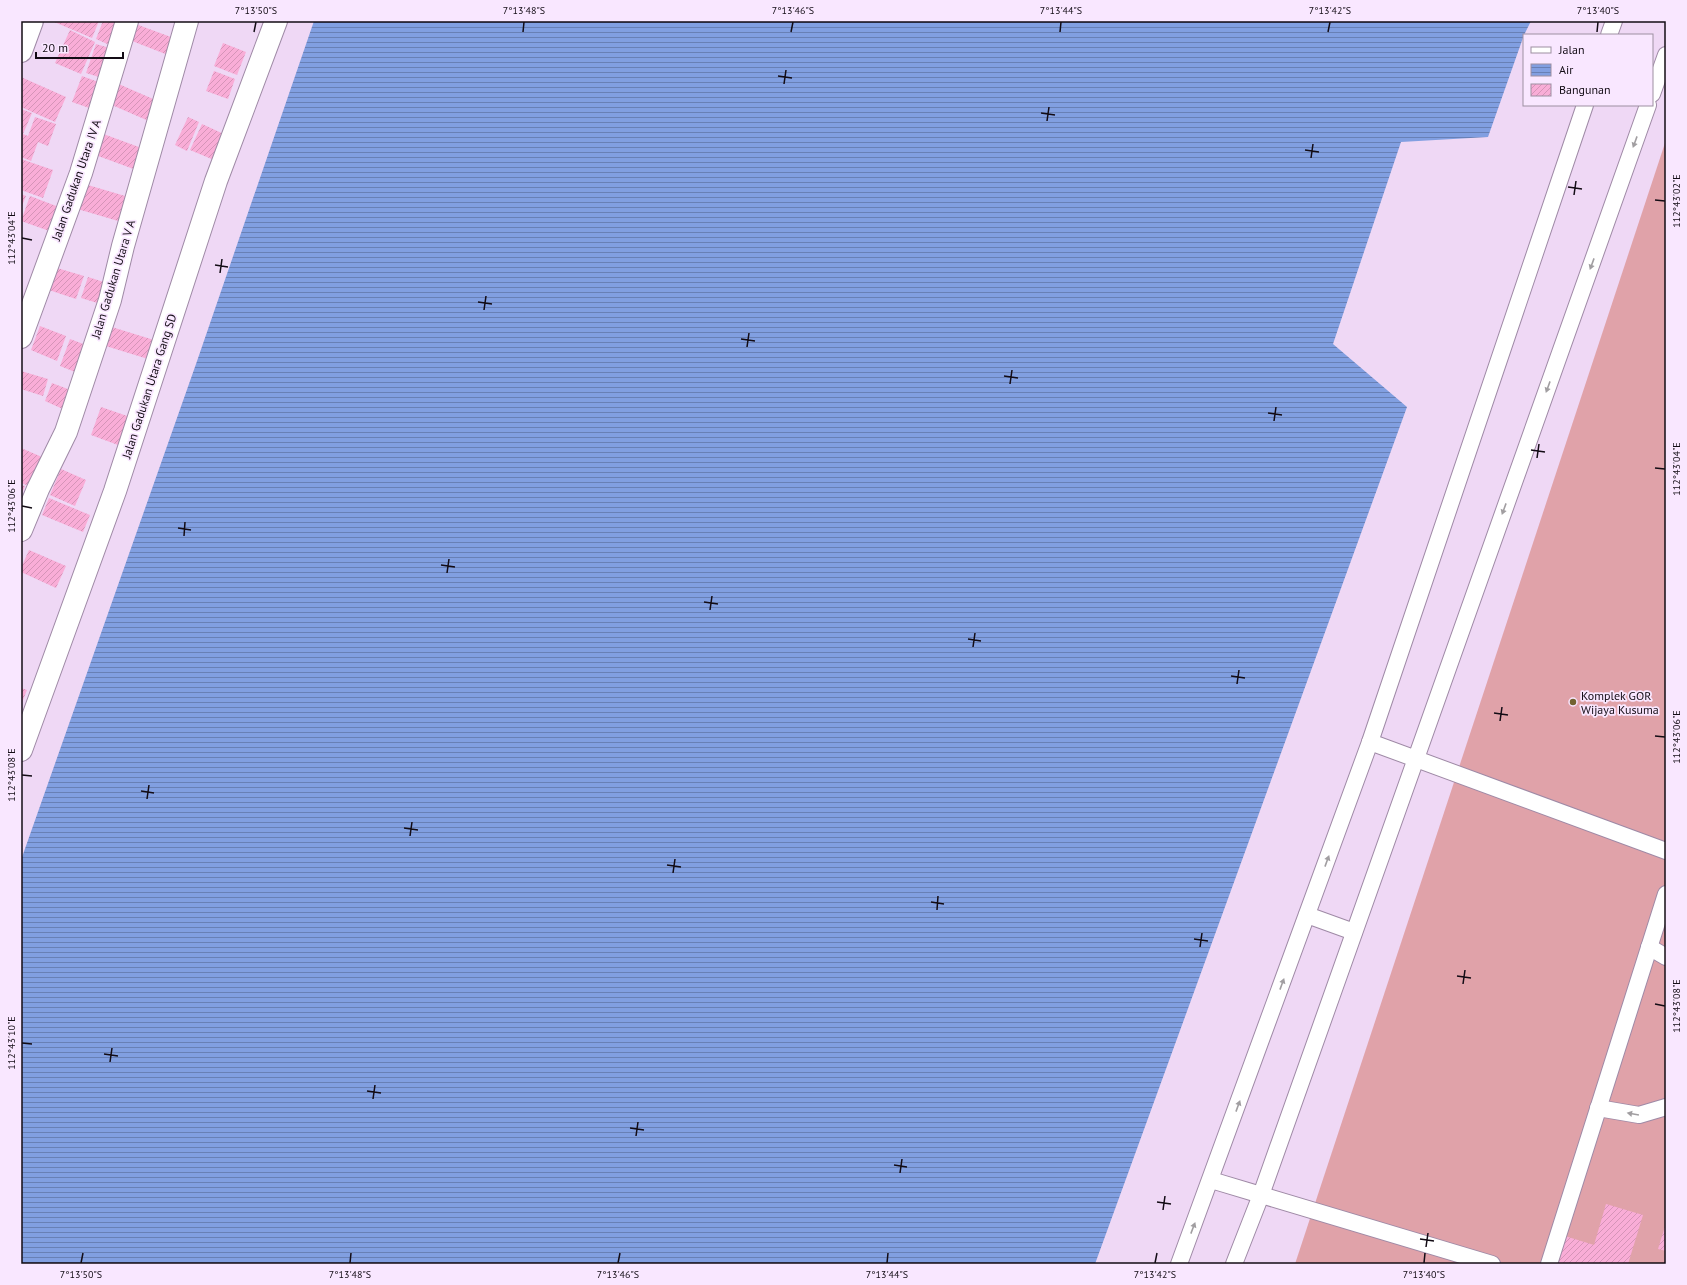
<svg xmlns="http://www.w3.org/2000/svg" width="1687" height="1285" viewBox="0 0 1687 1285" font-family="'PT Sans',sans-serif">
	<style>
		.grass { fill: #e0a2a9 }
		.water { fill: url(#water-rules) }
		.building { fill: url(#building-hatch) }
		.lines { fill: none; stroke-linecap: round; stroke-linejoin: round }
		.lane-casing { stroke: #9f8aa6; stroke-width: 18 }
		.street-casing { stroke: #9f8aa6; stroke-width: 24 }
		.lane { stroke: #fff; stroke-width: 16 }
		.street { stroke: #fff; stroke-width: 22 }
		.oneway { fill: #a19ea1 }
		.ticks { fill: none; stroke: #130c15; stroke-width: 1.5 }
		.poi-dot { fill: #736230; stroke: #f9e7ff; stroke-width: 1.5 }
		.labels { text-anchor: middle; dominant-baseline: central; stroke-width: 3.5; stroke-linejoin: round; paint-order: stroke }
		.street-label { font-size: 12px; fill: #130c15; stroke: #f9e7ff }
		.poi-label { font-size: 12px; fill: #130c15; stroke: #f9e7ff; text-anchor: start }
		.neatline { fill: none; stroke: #130c15; stroke-width: 1.5 }
		.ticks-label { font-size: 10px; text-anchor: middle; fill: #130c15 }
	</style>
	<defs>
		<pattern id="water-rules" width="6" height="5" patternUnits="userSpaceOnUse"><rect width="6" height="5" fill="#819fe1"/><path d="M0 2.5h6" fill="none" stroke="#6880b5"/></pattern>
		<pattern id="building-hatch" width="6" height="6" patternUnits="userSpaceOnUse"><rect width="6" height="6" fill="#f9add7"/><path d="M-1 1l2-2M0 6l6-6M5 7l2-2" fill="none" stroke="#d594b8"/></pattern>
	</defs>
	<rect width="100%" height="100%" fill="#efd8f5"/>
	<!-- grass -->
	<path class="grass" d="M1666 140V1264H1295Z"/>
	<!-- water -->
	<path class="water" d="M314 21H1531L1524 35 1488 137 1401 142 1333 344 1407 407 1095 1264H21V860L196 364Z"/>
	<!-- building -->
	<g class="building">
		<path d="M52 21H99L92 38Z"/>
		<path d="M103 21H117L114 47 96 39Z"/>
		<path d="M133 23 179 40 173 57 127 39Z"/>
		<path d="M70 30 95 42 81 74 55 63Z"/>
		<path d="M223 43 246 52 237 75 214 66Z"/>
		<path d="M96 44 113 49 102 78 86 73Z"/>
		<path d="M214 71 235 79 228 99 206 91Z"/>
		<path d="M82 76 101 83 92 109 72 102Z"/>
		<path d="M21 77 66 97 55 122 21 107Z"/>
		<path d="M114 82 160 102 151 122 105 102Z"/>
		<path d="M21 109 32 113 23 134 28 136 35 117 56 124 48 146 38 142 31 161 21 157Z"/>
		<path d="M188 117 199 122 187 151 175 145Z"/>
		<path d="M202 124 226 135 214 160 190 150Z"/>
		<path d="M98 132 147 150 139 171 90 153Z"/>
		<path d="M21 159 53 170 43 198 21 190Z"/>
		<path d="M81 183 132 198 125 223 74 208Z"/>
		<path d="M21 194 26 196 21 208Z"/>
		<path d="M30 196 64 209 55 233 21 221Z"/>
		<path d="M57 268 84 276 76 299 49 290Z"/>
		<path d="M88 277 110 284 104 305 81 298Z"/>
		<path d="M102 324 154 340 148 359 96 343Z"/>
		<path d="M40 326 66 336 57 361 31 350Z"/>
		<path d="M70 339 86 345 75 372 60 366Z"/>
		<path d="M21 371 48 379 43 396 21 389Z"/>
		<path d="M52 383 73 391 65 410 45 401Z"/>
		<path d="M101 407 136 419 126 448 91 435Z"/>
		<path d="M21 448 42 457 29 486 21 483Z"/>
		<path d="M61 469 86 480 75 506 50 495Z"/>
		<path d="M21 485 25 486 21 495Z"/>
		<path d="M49 498 90 515 83 532 42 515Z"/>
		<path d="M29 550 66 566 56 588 21 572V568Z"/>
		<path d="M21 688 27 690 21 705Z"/>
		<path d="M1606 1204 1643 1215 1628 1264H1556L1565 1236 1594 1245Z"/>
		<path d="M1666 1223V1251L1658 1249Z"/>
	</g>
	<g class="lines">
		<defs>
			<g id="lane">
				<path d="M1609 35 1614 21"/>
				<path d="M1652 94 1666 55"/>
				<path d="M1370 742 1666 851"/>
				<path d="M1307 915 1354 932"/>
				<path d="M1649 947 1666 957"/>
				<path d="M1598 1108 1639 1115 1666 1107"/>
				<path d="M1211 1180 1492 1264"/>
				<path d="M1179 1264 1370 742 1585 105"/>
				<path d="M1234 1264 1261 1195 1648 105"/>
				<path d="M1549 1264 1666 894"/>
			</g>
			<g id="street">
				<path d="M21 51 32 21"/>
				<path d="M21 337 81 173 127 21"/>
				<path d="M21 530 38 489 66 432 110 300 123 246 187 21"/>
				<path d="M21 750 115 491 216 181 276 21"/>
			</g>
		</defs>
		<!-- lane casing -->
		<use href="#lane" class="lane-casing"/>
		<!-- street casing -->
		<use href="#street" class="street-casing"/>
		<!-- lane -->
		<use href="#lane" class="lane"/>
		<!-- street -->
		<use href="#street" class="street"/>
	</g>
	<!-- one-way arrows -->
	<defs><path id="oneway-solid" d="M-6-.8H1V-3.2L6.5 0L1 3.2V.8H-6Z"/></defs>
	<g class="oneway">
		<use href="#oneway-solid" transform="translate(1635 142) rotate(110)"/>
		<use href="#oneway-solid" transform="translate(1592 264) rotate(110)"/>
		<use href="#oneway-solid" transform="translate(1548 387) rotate(110)"/>
		<use href="#oneway-solid" transform="translate(1504 509) rotate(110)"/>
		<use href="#oneway-solid" transform="translate(1327 861) rotate(-70)"/>
		<use href="#oneway-solid" transform="translate(1282 984) rotate(-70)"/>
		<use href="#oneway-solid" transform="translate(1238 1106) rotate(-70)"/>
		<use href="#oneway-solid" transform="translate(1633 1114) rotate(-170)"/>
		<use href="#oneway-solid" transform="translate(1193 1228) rotate(-69)"/>
	</g>
	<!-- ticks -->
	<path class="ticks" d="M254 32 256 22M523 32 524 22M791 32 793 22M1060 32 1061 22M1328 32 1330 22M1597 32 1598 22M778 76 792 78M784 84 786 70M1041 113 1055 115M1047 121 1049 107M1305 150 1319 152M1311 158 1313 144M1568 187 1582 189M1574 195 1576 181M1655 200 1665 201M22 238 32 240M215 265 228 267M220 273 222 259M478 302 492 304M484 310 486 296M741 339 755 341M747 347 749 333M1004 376 1018 378M1010 384 1012 370M1268 413 1282 415M1274 421 1276 407M1531 450 1545 452M1537 458 1539 444M1655 468 1665 469M22 506 32 508M178 528 191 530M184 536 185 522M441 565 455 567M447 573 449 559M704 602 718 604M710 610 712 596M968 639 981 641M973 647 975 633M1231 676 1245 678M1237 684 1239 670M1494 713 1508 715M1500 721 1502 707M1655 736 1665 737M22 775 32 776M141 791 154 793M147 799 149 785M404 828 418 830M410 836 412 822M667 865 681 867M673 873 675 859M931 902 944 904M937 910 938 896M1194 939 1208 941M1200 947 1202 933M1457 976 1471 978M1463 984 1465 970M1655 1004 1665 1006M22 1043 32 1044M104 1054 118 1056M110 1062 112 1048M367 1091 381 1093M373 1099 375 1085M630 1128 644 1130M636 1136 638 1122M894 1165 907 1167M900 1173 902 1159M1157 1202 1171 1204M1163 1210 1165 1196M1420 1239 1434 1241M1426 1247 1428 1233M81 1263 83 1253M350 1263 351 1253M618 1263 620 1253M887 1263 888 1253M1155 1263 1157 1253M1424 1263 1425 1253"/>
	<!-- markers -->
	<circle class="poi-dot" cx="1573" cy="702" r="4"/>
	<g class="labels">
		<!-- street labels -->
		<g class="street-label">
			<text transform="translate(76 180) rotate(-71)">Jalan Gadukan Utara IV A</text>
			<text transform="translate(113 279) rotate(-73)">Jalan Gadukan Utara V A</text>
			<text transform="translate(149 386) rotate(-72)">Jalan Gadukan Utara Gang SD</text>
		</g>
		<!-- poi labels -->
		<g class="poi-label">
			<text x="1581" y="695">Komplek GOR<tspan x="1581" dy="14">Wijaya Kusuma</tspan></text>
		</g>
	</g>
	<!-- border -->
	<rect width="1687" height="1285" fill="none" stroke="#f9e7ff" stroke-width="44"/>
	<!-- legend -->
	<rect x="1523" y="34" width="130" height="72" fill="#f9e7ff" stroke="#9d8fa1"/>
	<rect x="1531" y="47" width="20" height="6" fill="#ffffff" stroke="#9d8fa1"/>
	<text x="1559" y="54" font-size="12" fill="#130c15">Jalan</text>
	<rect x="1531" y="64" width="20" height="12" fill="url(#water-rules)" stroke="#9d8fa1"/>
	<text x="1559" y="74" font-size="12" fill="#130c15">Air</text>
	<rect x="1531" y="84" width="20" height="12" fill="url(#building-hatch)" stroke="#9d8fa1"/>
	<text x="1559" y="94" font-size="12" fill="#130c15">Bangunan</text>
	<!-- scale -->
	<path d="M36 52v6h87v-6" fill="none" stroke="#130c15" stroke-width="2"/>
	<text x="42" y="52" font-size="12" fill="#130c15" stroke="#f9e7ff" stroke-width="3" paint-order="stroke">20 m</text>
	<rect x="22" y="22" width="1643" height="1241" class="neatline"/>
	<g class="ticks-label">
		<text x="256" y="14">7°13'50"S</text>
		<text x="524" y="14">7°13'48"S</text>
		<text x="793" y="14">7°13'46"S</text>
		<text x="1061" y="14">7°13'44"S</text>
		<text x="1330" y="14">7°13'42"S</text>
		<text x="1598" y="14">7°13'40"S</text>
		<text transform="translate(1676 201) rotate(-90)" y="4">112°43'02"E</text>
		<text transform="translate(11 238) rotate(-90)" y="4">112°43'04"E</text>
		<text transform="translate(1676 469) rotate(-90)" y="4">112°43'04"E</text>
		<text transform="translate(11 506) rotate(-90)" y="4">112°43'06"E</text>
		<text transform="translate(1676 737) rotate(-90)" y="4">112°43'06"E</text>
		<text transform="translate(11 775) rotate(-90)" y="4">112°43'08"E</text>
		<text transform="translate(1676 1006) rotate(-90)" y="4">112°43'08"E</text>
		<text transform="translate(11 1043) rotate(-90)" y="4">112°43'10"E</text>
		<text x="81" y="1278">7°13'50"S</text>
		<text x="350" y="1278">7°13'48"S</text>
		<text x="618" y="1278">7°13'46"S</text>
		<text x="887" y="1278">7°13'44"S</text>
		<text x="1155" y="1278">7°13'42"S</text>
		<text x="1424" y="1278">7°13'40"S</text>
	</g>
</svg>
